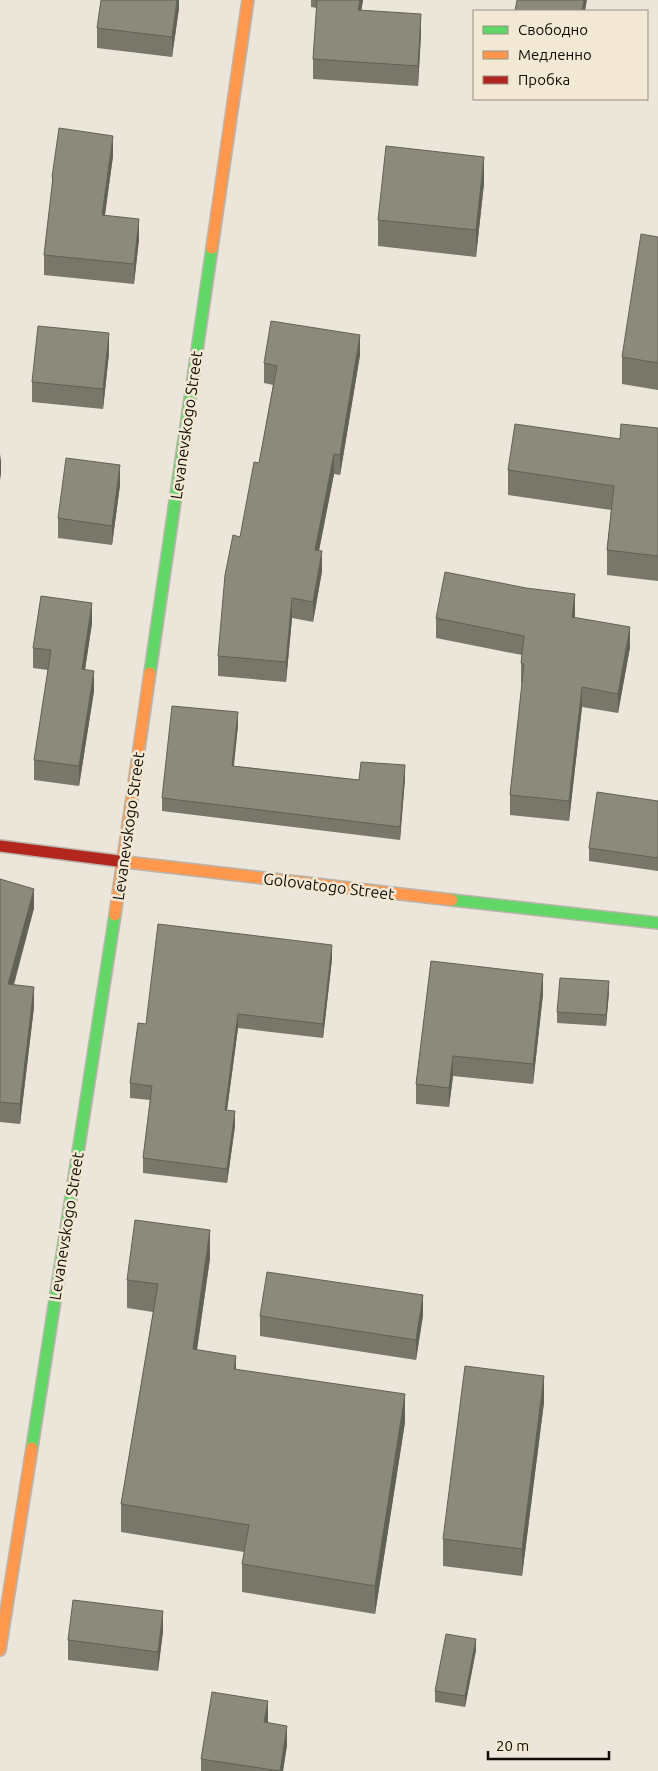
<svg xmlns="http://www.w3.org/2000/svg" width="658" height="1771" viewBox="0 0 658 1771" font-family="Ubuntu,sans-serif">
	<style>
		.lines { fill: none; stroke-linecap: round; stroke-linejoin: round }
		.fast-casing { stroke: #bab5ac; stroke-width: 14 }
		.slow-casing { stroke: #bab5ac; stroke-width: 14 }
		.jam-casing { stroke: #bab5ac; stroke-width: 14 }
		.fast { stroke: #63d668; stroke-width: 11 }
		.slow { stroke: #ff974d; stroke-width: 11 }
		.jam { stroke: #b3261e; stroke-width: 11 }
		.wall { fill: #787769 }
		.shaded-wall { fill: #626155 }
		.building { fill: #8c8a7a; stroke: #626155 }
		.labels { text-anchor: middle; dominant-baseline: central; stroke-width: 5; stroke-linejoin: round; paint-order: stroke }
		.street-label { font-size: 16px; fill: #0f0c06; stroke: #f2e8d3 }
	</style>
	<rect width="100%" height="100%" fill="#ebe5da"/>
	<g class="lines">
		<defs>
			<g id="fast">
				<path d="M150 673 212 248"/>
				<path d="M452 900 658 923"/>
				<path d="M32 1448 115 915"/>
			</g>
			<g id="slow">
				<path d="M212 248 248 0"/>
				<path d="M126 862 452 900"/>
				<path d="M115 915 150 673"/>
				<path d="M0 1650 32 1448"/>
			</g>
			<path id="jam" d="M0 846 126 862"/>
		</defs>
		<!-- fast casing -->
		<use href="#fast" class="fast-casing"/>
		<!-- slow casing -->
		<use href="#slow" class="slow-casing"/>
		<!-- jam casing -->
		<use href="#jam" class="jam-casing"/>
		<!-- fast -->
		<use href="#fast" class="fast"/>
		<!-- slow -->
		<use href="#slow" class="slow"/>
		<!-- jam -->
		<use href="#jam" class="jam"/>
	</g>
	<!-- wall -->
	<g class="wall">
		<path d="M179 0V8L172 57 97 48V28Z"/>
		<path d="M311 0H363L361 11 421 34 418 86 313 79V59L317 8 311 7Z"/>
		<path d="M113 156 105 215 139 239 134 284 44 275V255L52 189V177Z"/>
		<path d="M484 183 476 257 378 246V220Z"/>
		<path d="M658 237V390L622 384V357Z"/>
		<path d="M109 353 103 409 32 402V382Z"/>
		<path d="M360 355 340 475 334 474 319 551 322 571 313 622 292 618 286 682 218 676V656L240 537 259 463 273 385 264 383V363Z"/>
		<path d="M658 428V581L607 575V550L611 510 508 495V470Z"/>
		<path d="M120 485 112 545 58 538V518Z"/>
		<path d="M575 613V618L630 647 618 713 582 707 569 821 510 815V795L522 683H521V663L522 655 436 638V618Z"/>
		<path d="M92 623 85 670 94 691 79 786 34 780V760L48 670 33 668V648Z"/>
		<path d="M238 725 234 766 359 780 405 778 400 840 162 811V798Z"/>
		<path d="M658 801V871L589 861V848Z"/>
		<path d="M0 879 34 908 14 985 34 1007 20 1124 0 1122Z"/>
		<path d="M332 959 323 1038 238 1028 227 1110 235 1126 227 1183 143 1173V1158L150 1100 130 1098V1083L146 1024Z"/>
		<path d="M431 961 543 994 533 1084 453 1076 449 1107 416 1104V1084Z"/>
		<path d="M609 992 606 1026 557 1023V1012Z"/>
		<path d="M210 1258 197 1350 236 1369 405 1422 375 1614 242 1592V1564L244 1552 121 1532V1504L153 1312 127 1308V1280Z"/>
		<path d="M423 1315 416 1360 260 1336V1316Z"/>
		<path d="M544 1402 522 1576 443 1566V1539Z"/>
		<path d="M163 1631 158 1671 68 1660V1640Z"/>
		<path d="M476 1650 465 1707 435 1702V1691Z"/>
		<path d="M268 1720V1722L287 1745 283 1771H201V1759Z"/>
	</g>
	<!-- shaded-wall -->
	<g class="shaded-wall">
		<path d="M177 0H179V8L172 57V37Z"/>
		<path d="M360 0H363L358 30V10Z"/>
		<path d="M584 0H587L585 11H582Z"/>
		<path d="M421 14V34L418 86V66Z"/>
		<path d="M113 136V156L102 235V215Z"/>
		<path d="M484 157V183L476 257V230Z"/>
		<path d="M139 219V239L134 284V264Z"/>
		<path d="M109 333V353L103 409V389Z"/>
		<path d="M360 335V355L340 475V455Z"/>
		<path d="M1 454V474L0 480V461Z"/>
		<path d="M334 454V474L315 570V550Z"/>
		<path d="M120 465V485L112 545V526Z"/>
		<path d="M322 551V571L313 622V602Z"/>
		<path d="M575 594V613L572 637V617Z"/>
		<path d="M292 598V618L286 682V662Z"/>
		<path d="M92 603V623L82 689V669Z"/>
		<path d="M630 627V647L618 713V694Z"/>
		<path d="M94 671V691L79 786V766Z"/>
		<path d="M582 687V707L569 821V801Z"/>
		<path d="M238 712V725L232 778V766Z"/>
		<path d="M405 765V778L400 840V827Z"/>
		<path d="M34 889V908L8 1004V984Z"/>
		<path d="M332 945V959L323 1038V1024Z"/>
		<path d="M543 974V994L533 1084V1064Z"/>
		<path d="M609 981V992L606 1026V1015Z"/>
		<path d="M34 987V1007L20 1124V1104Z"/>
		<path d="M238 1014V1028L225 1125V1110Z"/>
		<path d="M453 1056V1076L449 1107V1088Z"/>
		<path d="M235 1111V1126L227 1183V1169Z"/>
		<path d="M210 1230V1258L193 1377V1349Z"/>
		<path d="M423 1295V1315L416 1360V1340Z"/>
		<path d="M236 1356V1384L234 1369Z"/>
		<path d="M544 1376V1402L522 1576V1549Z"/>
		<path d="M405 1394V1422L375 1614V1586Z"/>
		<path d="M163 1611V1631L158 1671V1652Z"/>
		<path d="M476 1639V1650L465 1707V1696Z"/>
		<path d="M268 1701V1720L264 1742V1722Z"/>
		<path d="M287 1726V1745L283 1771H280Z"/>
	</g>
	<!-- building -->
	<g class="building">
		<path d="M101 0H177L172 37 97 28Z"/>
		<path d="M317 0H360L358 10 421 14 418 66 313 59Z"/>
		<path d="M517 0H584L582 11H515Z"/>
		<path d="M59 128 113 136 102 215 139 219 134 264 44 255 53 177H52Z"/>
		<path d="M386 146 484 157 476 230 378 220Z"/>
		<path d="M641 234 658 237V363L622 357Z"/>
		<path d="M271 321 360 335 340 455 334 454 315 550 322 551 313 602 292 598 286 662 218 656 225 575 233 535 240 537 254 462 259 463 277 366 264 363Z"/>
		<path d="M38 326 109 333 103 389 32 382Z"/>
		<path d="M515 424 620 439 621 424 658 428V556L607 550 614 486 508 470Z"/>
		<path d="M66 458 120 465 112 526 58 518Z"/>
		<path d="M445 572 526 588 575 594 572 617 630 627 618 694 582 687 569 801 510 795 524 664 521 663 524 636 436 618Z"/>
		<path d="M41 596 92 603 82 669 94 671 79 766 34 760 51 650 33 648Z"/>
		<path d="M172 706 238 712 232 766 359 780 361 762 405 765 400 827 162 798Z"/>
		<path d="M597 792 658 801V858L589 848Z"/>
		<path d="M0 879 34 889 8 984 34 987 20 1104 0 1102Z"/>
		<path d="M158 924 332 945 323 1024 238 1014 225 1110 235 1111 227 1169 143 1158 152 1086 130 1083 138 1023 146 1024Z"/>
		<path d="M431 961 543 974 533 1064 453 1056 449 1088 416 1084Z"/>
		<path d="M560 978 609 981 606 1015 557 1012Z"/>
		<path d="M135 1220 210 1230 193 1349 236 1356 234 1369 405 1394 375 1586 242 1564 249 1525 121 1504 158 1284 127 1280Z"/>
		<path d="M267 1272 423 1295 416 1340 260 1316Z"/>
		<path d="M465 1366 544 1376 522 1549 443 1539Z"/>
		<path d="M73 1600 163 1611 158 1652 68 1640Z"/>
		<path d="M446 1634 476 1639 465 1696 435 1691Z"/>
		<path d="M212 1692 268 1701 264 1722 287 1726 280 1771 201 1759Z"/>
	</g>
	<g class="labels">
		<!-- street labels -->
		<g class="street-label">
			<text transform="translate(186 425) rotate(-82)">Levanevskogo Street</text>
			<text transform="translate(128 826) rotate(-82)">Levanevskogo Street</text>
			<text transform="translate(329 886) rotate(7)">Golovatogo Street</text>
			<text transform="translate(66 1226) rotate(-81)">Levanevskogo Street</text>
		</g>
	</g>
	<!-- legend -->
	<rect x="473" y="10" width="175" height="90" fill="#f2e8d3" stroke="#979081"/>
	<rect x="483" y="26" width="25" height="8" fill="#63d668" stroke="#979081"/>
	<text x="518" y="35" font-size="15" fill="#0f0c06">Свободно</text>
	<rect x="483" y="51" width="25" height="8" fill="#ff974d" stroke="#979081"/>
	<text x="518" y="60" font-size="15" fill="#0f0c06">Медленно</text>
	<rect x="483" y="76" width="25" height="8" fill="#b3261e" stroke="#979081"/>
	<text x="518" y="85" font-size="15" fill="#0f0c06">Пробка</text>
	<!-- scale -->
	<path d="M488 1751v8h121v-8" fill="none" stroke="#0f0c06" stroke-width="2.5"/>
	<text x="496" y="1751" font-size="15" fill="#0f0c06" stroke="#f2e8d3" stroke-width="4" paint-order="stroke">20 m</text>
</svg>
